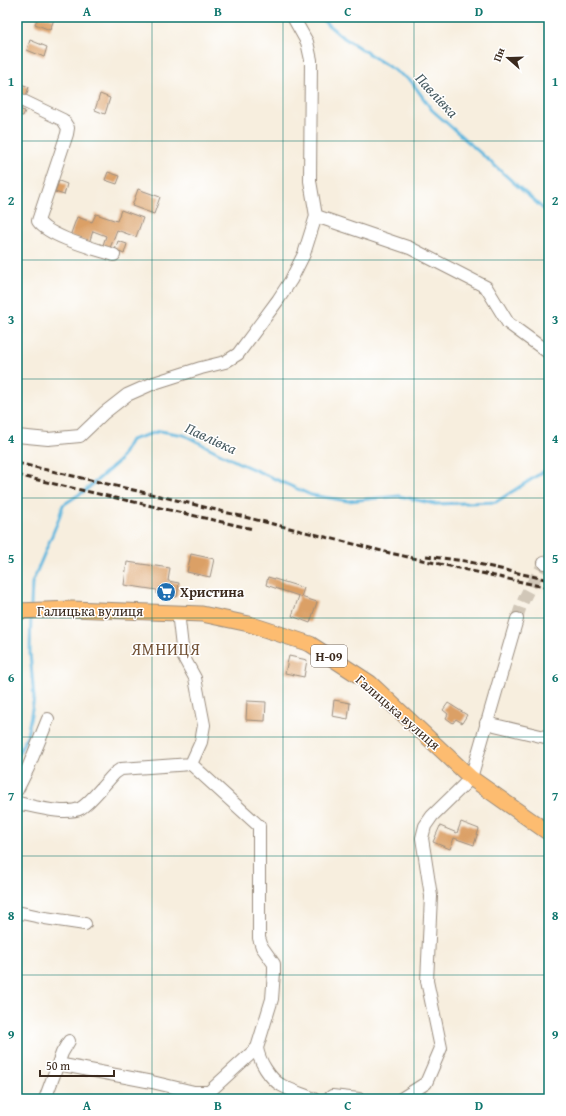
<svg xmlns="http://www.w3.org/2000/svg" width="566" height="1116" viewBox="0 0 566 1116" font-family="'Gentium Book Plus',serif">
	<style>
		.lines { fill: none; stroke-linecap: round; stroke-linejoin: round }
		.stream { stroke: #61b7de; stroke-width: 3 }
		.building { fill: #dba066 }
		.minor-tunnel { stroke: #d1c7b8; stroke-width: 12; stroke-dasharray: 12 6; stroke-linecap: butt }
		.minor-casing { stroke: #998c7e; stroke-width: 14 }
		.major-casing { stroke: #998c7e; stroke-width: 17 }
		.minor { stroke: #fff; stroke-width: 12 }
		.major { stroke: #fdbc70; stroke-width: 15 }
		.rail { stroke: #3b2a1e; stroke-width: 3; stroke-dasharray: 6 3; stroke-linecap: butt }
		.grid { fill: none; stroke: #0f766e; stroke-width: 1; stroke-opacity: 0.55 }
		.labels { text-anchor: middle; dominant-baseline: central; stroke-width: 3; stroke-linejoin: round; paint-order: stroke }
		.shield { fill: #fff; stroke: #766a62; stroke-width: 1 }
		.shield-label { font-size: 13px; font-weight: bold; fill: #3b2a1e }
		.poi-label { font-size: 14px; font-weight: bold; fill: #3b2a1e; stroke: #fff; text-anchor: start }
		.street-label { font-size: 14px; fill: #3b2a1e; stroke: #fff }
		.water-label { font-size: 15px; font-style: italic; fill: #485b61; stroke: #fff }
		.quarter-label { font-size: 16px; letter-spacing: 1px; fill: #735337; stroke: #fff }
		.neatline { fill: none; stroke: #0f766e; stroke-width: 1.5 }
		.grid-label { font-size: 13px; text-anchor: middle; font-weight: bold; fill: #0f766e }
	</style>
	<rect width="100%" height="100%" fill="#fff"/>
	<filter id="ink" filterUnits="userSpaceOnUse"><feTurbulence type="fractalNoise" baseFrequency=".025" numOctaves="2"/><feDisplacementMap in="SourceGraphic" scale="8" xChannelSelector="R" yChannelSelector="G"/><feConvolveMatrix kernelMatrix="1 2 1 2 8 2 1 2 1" color-interpolation-filters="sRGB"/></filter>
	<filter id="wash" filterUnits="userSpaceOnUse"><feTurbulence type="fractalNoise" baseFrequency=".012" numOctaves="4" result="noise"/><feDisplacementMap in="SourceGraphic" scale="16" xChannelSelector="R" yChannelSelector="G"/><feGaussianBlur stdDeviation="0.9" result="paint"/><feColorMatrix in="noise" values="0 0 0 0 0 0 0 0 0 0 0 0 0 0 0 0 0 1.4 0 .05"/><feComposite in="paint" operator="in"/></filter>
	<g filter="url(#wash)">
		<rect width="100%" height="100%" fill="#f7eede"/>
		<g class="lines">
			<!-- stream -->
			<g class="stream">
				<path d="M319 17 341 36 411 81 432 110 549 214"/>
				<path d="M31 606 32 583 58 521 63 505 86 490 119 461 131 440 160 431 184 435 237 462 311 495 348 501 399 496 435 504 496 502 549 468"/>
				<path d="M17 757 27 736 34 698 30 653 31 614"/>
			</g>
		</g>
		<g id="blocks">
			<!-- building -->
			<g class="building">
				<path d="M38 17H49L54 19 50 30 35 24Z"/>
				<path d="M30 40 47 47 44 57 27 50Z"/>
				<path d="M21 84 29 87 26 96 17 93Z"/>
				<path d="M100 94 110 98 105 114 95 110Z"/>
				<path d="M17 105 22 107 21 110 25 111 23 116 17 115Z"/>
				<path d="M108 172 120 176 117 184 105 180Z"/>
				<path d="M59 181 67 184 64 195 55 192Z"/>
				<path d="M138 189 160 197 154 214 132 206Z"/>
				<path d="M121 210 143 218 136 237 117 230 110 248 103 245 106 236 93 231 89 243 70 236 77 217 92 222 96 214 117 221Z"/>
				<path d="M118 241 127 244 124 254 115 250Z"/>
				<path d="M191 554 214 559 210 577 187 572Z"/>
				<path d="M127 562 170 568 168 581 179 583 177 597 157 594V590L124 585Z"/>
				<path d="M268 577 304 588 301 597 317 602 310 623 292 616 299 596 266 585Z"/>
				<path d="M289 656 307 660 304 677 285 673Z"/>
				<path d="M334 700 350 703 348 719 332 716Z"/>
				<path d="M247 701 266 702 265 721 246 720Z"/>
				<path d="M448 703 467 715 462 723 456 719 453 723 446 718 448 714 443 710Z"/>
				<path d="M461 822 479 829 474 845 454 838 450 849 433 842 440 826 457 833Z"/>
			</g>
		</g>
	</g>
	<g filter="url(#ink)">
		<use href="#blocks" fill-opacity="0" stroke="#998c7e" stroke-width="1"/>
		<g class="lines">
			<!-- minor-tunnel -->
			<path class="minor-tunnel" d="M517 619C522 598 534 581 544 563"/>
			<defs>
				<g id="minor">
					<path d="M17 98 63 120 68 128 67 134 38 221C49 237 96 249 114 255"/>
					<path d="M316 216 410 248 486 287 508 323 549 353"/>
					<path d="M17 436 48 439 80 436 104 413 127 395 154 383 201 368 225 362 238 354 278 300 291 280 304 254 316 216 310 181 311 60 307 42 293 17"/>
					<path d="M544 563 549 562"/>
					<path d="M486 723 549 738"/>
					<path d="M191 764 259 826V938L262 947 274 964V972L272 999 257 1048C259 1061 270 1079 281 1085 291 1091 303 1094 314 1099"/>
					<path d="M17 790 28 768 48 719"/>
					<path d="M17 803C33 806 66 816 81 808 91 802 106 782 115 773L121 769 191 764 201 742 204 725 195 678 183 656 178 612"/>
					<path d="M17 912 45 918 85 924"/>
					<path d="M58 1064 152 1082 194 1092H209L257 1048"/>
					<path d="M45 1099 62 1053 69 1041"/>
					<path d="M328 1099 332 1096 359 1099"/>
					<path d="M401 1099 426 1083 441 1048 427 981 431 896 422 838 425 826 432 816 471 778 517 619"/>
				</g>
				<path id="major" d="M17 611 72 609 202 614 249 624 310 644 370 683 471 778 549 833"/>
			</defs>
			<!-- minor casing -->
			<use href="#minor" class="minor-casing"/>
			<!-- major casing -->
			<use href="#major" class="major-casing"/>
			<!-- minor -->
			<use href="#minor" class="minor"/>
			<!-- major -->
			<use href="#major" class="major"/>
			<!-- rail -->
			<g class="rail">
				<path d="M17 463 172 499 390 553 549 588"/>
				<path d="M17 475 59 485 253 529"/>
				<path d="M426 556 465 561 549 580"/>
			</g>
		</g>
	</g>
	<!-- grid -->
	<path class="grid" d="M152 17V1099M283 17V1099M414 17V1099M17 141H549M17 260H549M17 379H549M17 498H549M17 618H549M17 737H549M17 856H549M17 975H549"/>
	<!-- icons -->
	<defs>
		<symbol id="supermarket-disc" viewBox="-11 -11 22 22"><circle r="9.5" fill="#1f6fb2" stroke="#fff"/><path d="M-6-5.5h2.5l.6 2H6L4.5 2H-2.5L-4.4-4H-6ZM-1.5 3.2a1.3 1.3 0 1 0 .1 0ZM3 3.2a1.3 1.3 0 1 0 .1 0Z" fill="#fff"/></symbol>
	</defs>
	<g fill-rule="evenodd">
		<use href="#supermarket-disc" x="155" y="581" width="22" height="22"/>
	</g>
	<g class="labels">
		<!-- shield labels -->
		<rect class="shield" x="311" y="645" width="36" height="22" rx="3"/>
		<g class="shield-label">
			<text x="329" y="656">Н-09</text>
		</g>
		<!-- poi labels -->
		<g class="poi-label">
			<text x="180" y="592">Христина</text>
		</g>
		<!-- street labels -->
		<g class="street-label">
			<text x="90" y="611">Галицька вулиця</text>
			<text transform="translate(398 712) rotate(41)">Галицька вулиця</text>
		</g>
		<!-- water labels -->
		<g class="water-label">
			<text transform="translate(437 95) rotate(47)">Павлівка</text>
			<text transform="translate(211 438) rotate(25)">Павлівка</text>
		</g>
		<!-- quarter labels -->
		<g class="quarter-label">
			<text x="166" y="649">ЯМНИЦЯ</text>
		</g>
	</g>
	<!-- margin -->
	<rect width="566" height="1116" fill="none" stroke="#fff" stroke-width="44"/>
	<!-- north arrow -->
	<g transform="translate(508 58) rotate(290)" stroke="#ffffff" stroke-width="3" paint-order="stroke">
	<path d="M0-3L7 15L0 10L-7 15Z" fill="#3b2a1e"/>
	<text y="-6" font-size="11" font-weight="bold" text-anchor="middle" fill="#3b2a1e">Пн</text>
	</g>
	<!-- scale -->
	<path d="M40 1070v6h74v-6" fill="none" stroke="#3b2a1e" stroke-width="2"/>
	<text x="46" y="1070" font-size="12" fill="#3b2a1e" stroke="#ffffff" stroke-width="3" paint-order="stroke">50 m</text>
	<rect x="22" y="22" width="522" height="1072" class="neatline"/>
	<g class="grid-label">
		<text x="87" y="16">A</text>
		<text x="218" y="16">B</text>
		<text x="348" y="16">C</text>
		<text x="479" y="16">D</text>
		<text x="11" y="86">1</text>
		<text x="555" y="86">1</text>
		<text x="11" y="205">2</text>
		<text x="555" y="205">2</text>
		<text x="11" y="324">3</text>
		<text x="555" y="324">3</text>
		<text x="11" y="443">4</text>
		<text x="555" y="443">4</text>
		<text x="11" y="563">5</text>
		<text x="555" y="563">5</text>
		<text x="11" y="682">6</text>
		<text x="555" y="682">6</text>
		<text x="11" y="801">7</text>
		<text x="555" y="801">7</text>
		<text x="11" y="920">8</text>
		<text x="555" y="920">8</text>
		<text x="11" y="1039">9</text>
		<text x="555" y="1039">9</text>
		<text x="87" y="1110">A</text>
		<text x="218" y="1110">B</text>
		<text x="348" y="1110">C</text>
		<text x="479" y="1110">D</text>
	</g>
</svg>
